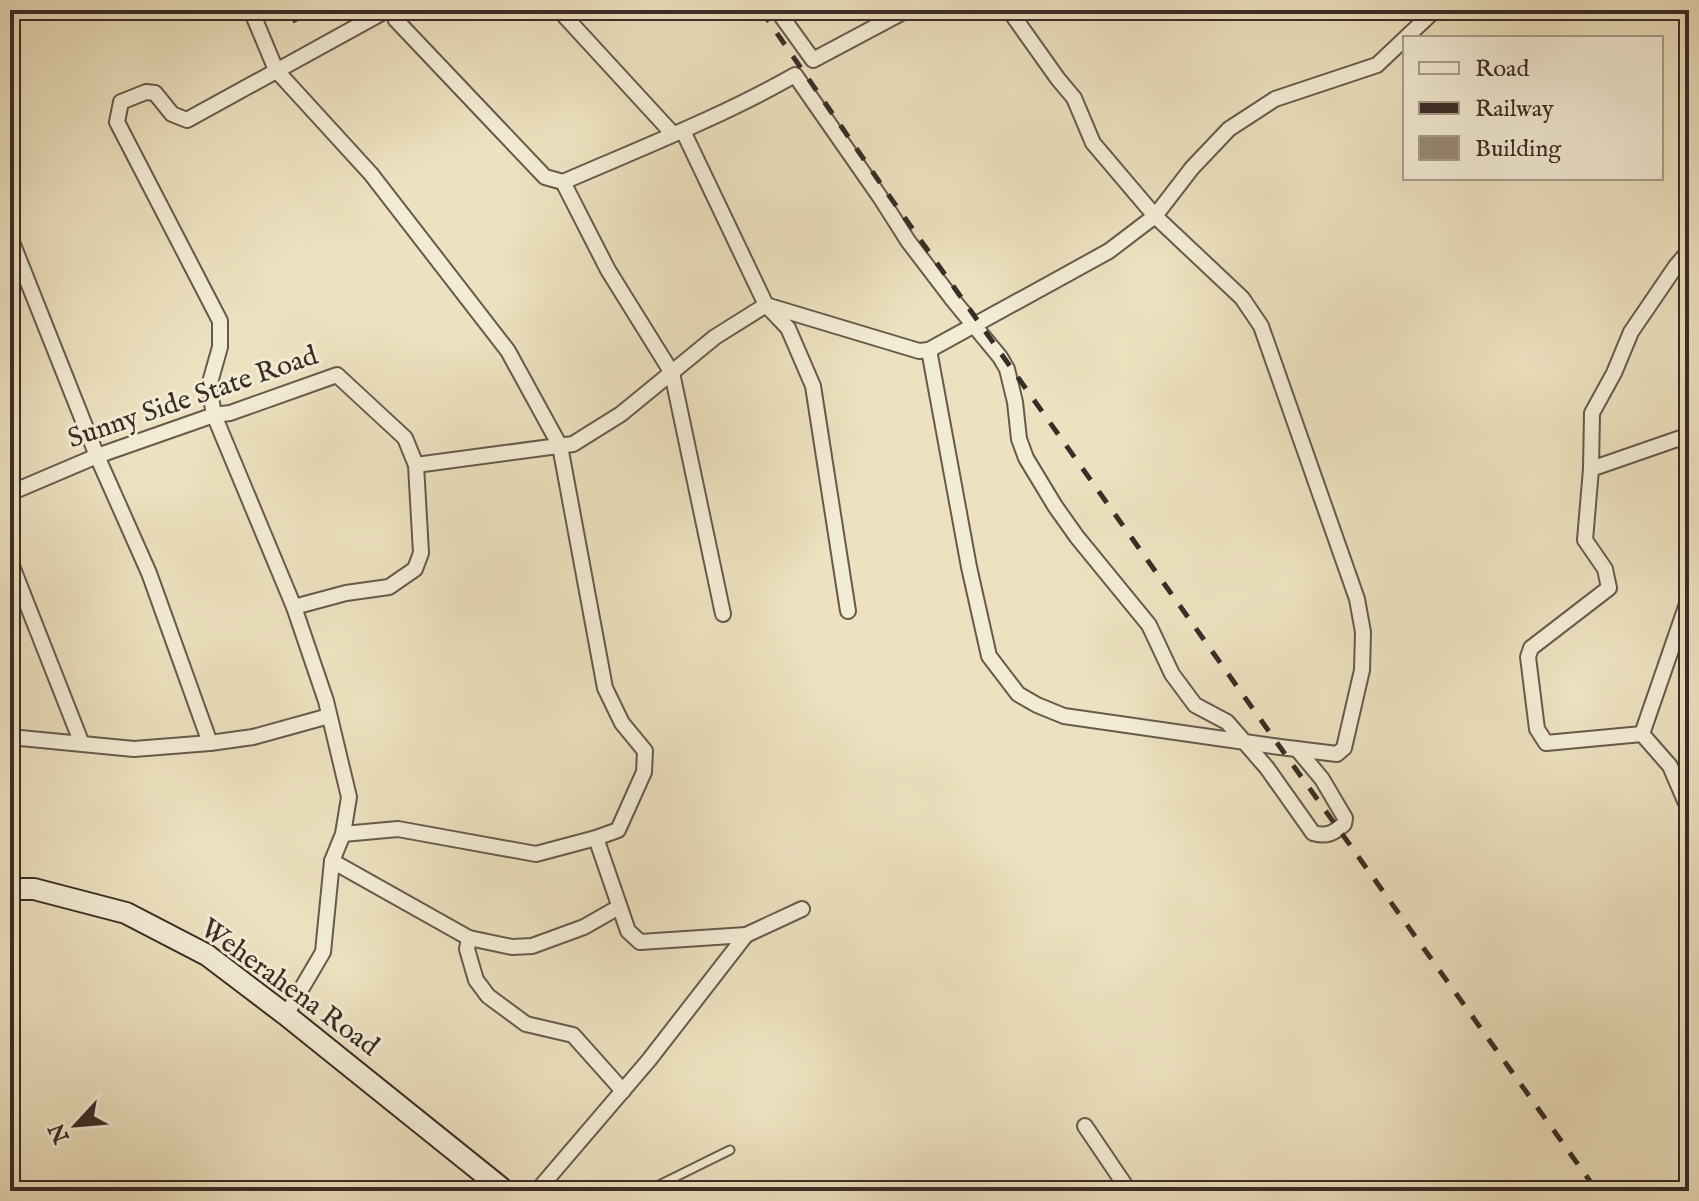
<svg xmlns="http://www.w3.org/2000/svg" width="1699" height="1201" viewBox="0 0 1699 1201" font-family="'IM FELL English',serif">
	<style>
		.building { fill: #988a76; stroke: #3b2c27; stroke-width: 2 }
		.lines { fill: none; stroke-linecap: round; stroke-linejoin: round }
		.service-casing { stroke: #68594d; stroke-width: 11 }
		.minor-casing { stroke: #68594d; stroke-width: 18 }
		.secondary-casing { stroke: #3b2c27; stroke-width: 24 }
		.service { stroke: #f3ecd5; stroke-width: 7 }
		.minor { stroke: #f3ecd5; stroke-width: 14 }
		.secondary { stroke: #f3ecd5; stroke-width: 20 }
		.rail { stroke: #3b2c27; stroke-width: 5; stroke-dasharray: 14 14; stroke-linecap: butt }
		.labels { text-anchor: middle; dominant-baseline: central; stroke-width: 6; stroke-linejoin: round; paint-order: stroke }
		.street-label { font-size: 28px; fill: #3b2c27; stroke: #f3ecd5 }
	</style>
	<rect width="100%" height="100%" fill="#ede1bf"/>
	<filter id="stains"><feTurbulence type="fractalNoise" baseFrequency=".0025" numOctaves="4"/><feColorMatrix values="0 0 0 0 .2 0 0 0 0 .09 0 0 0 0 .02 0 0 0 .5 -.17"/></filter>
	<radialGradient id="worn" r=".72"><stop offset=".6" stop-color="#630" stop-opacity="0"/><stop offset="1" stop-color="#630" stop-opacity=".3"/></radialGradient>
	<!-- building -->
	<g class="building">
		<path d="M289 10H308L310 14 294 22Z"/>
		<path d="M908 1181 912 1191H885Z"/>
	</g>
	<g class="lines">
		<defs>
			<path id="service" d="M647 1191 730 1150"/>
			<g id="minor">
				<path d="M251 10 276 70 371 174 508 351 560 446 605 688 622 723 645 751 644 772 618 830 596 838 536 854 398 829 343 834"/>
				<path d="M391 10 396 20 545 177 563 182C641 148 721 117 795 75L880 197 908 241 953 300 1000 357 1007 369 1015 402 1019 439 1026 458 1055 506 1077 537 1149 625 1172 674 1195 705 1227 722 1267 768 1313 833C1327 837 1334 833 1344 824L1345 818 1322 779 1297 749"/>
				<path d="M559 10 673 134"/>
				<path d="M777 10 813 60 907 10"/>
				<path d="M683 131 766 305 788 328 813 386 848 611"/>
				<path d="M563 182 608 270 672 373 723 614"/>
				<path d="M10 237 97 456 149 573 210 743"/>
				<path d="M1689 251 1676 266 1631 332 1614 373 1592 413 1591 469 1585 540 1605 569 1609 588 1531 648 1528 657 1537 729 1546 743 1642 734 1670 766 1685 801 1689 805"/>
				<path d="M929 350 969 567 989 656 1018 694 1037 705 1064 716 1280 747 1337 754 1344 748 1362 670 1363 632 1357 599 1261 326 1242 298 1155 216 1093 143 1074 98 1058 79 1009 10"/>
				<path d="M1591 469 1689 435"/>
				<path d="M10 493 97 456 214 415 230 413 337 375 405 438 416 465 573 444 621 414 715 337 766 305 919 351 929 350 1109 251 1155 216 1192 168 1229 129 1275 99 1377 65 1435 10"/>
				<path d="M10 561 82 744"/>
				<path d="M294 607 346 593 389 587 415 569 421 553 416 465"/>
				<path d="M1642 734 1689 598"/>
				<path d="M10 737 134 749 210 743 253 737 329 716"/>
				<path d="M596 838 628 931 640 942 746 935 802 909"/>
				<path d="M332 861 469 938 512 947 532 946 584 927 619 907"/>
				<path d="M469 938 467 949 476 980 488 996 526 1024 573 1035 623 1091"/>
				<path d="M286 1015 323 952 332 861 343 834 349 797 326 701 294 607 214 415 209 386 220 347V321L117 122 121 102 146 92 155 93 172 114 187 120 387 10"/>
				<path d="M1085 1126 1129 1191"/>
				<path d="M537 1191 649 1060 746 935"/>
			</g>
			<path id="secondary" d="M10 889H34L126 913 207 955 286 1015 505 1191"/>
		</defs>
		<!-- service casing -->
		<use href="#service" class="service-casing"/>
		<!-- minor casing -->
		<use href="#minor" class="minor-casing"/>
		<!-- secondary casing -->
		<use href="#secondary" class="secondary-casing"/>
		<!-- service -->
		<use href="#service" class="service"/>
		<!-- minor -->
		<use href="#minor" class="minor"/>
		<!-- secondary -->
		<use href="#secondary" class="secondary"/>
		<!-- rail -->
		<path class="rail" d="M761 10 885 190 1280 747 1597 1191"/>
	</g>
	<g class="labels">
		<!-- street labels -->
		<g class="street-label">
			<text transform="translate(193 398) rotate(-19)">Sunny Side State Road</text>
			<text transform="translate(289 988) rotate(36)">Weherahena Road</text>
		</g>
	</g>
	<!-- margin -->
	<rect width="1699" height="1201" fill="none" stroke="#ede1bf" stroke-width="40"/>
	<rect x="12" y="12" width="1675" height="1177" fill="none" stroke="#3b2c27" stroke-width="4"/>
	<rect x="20" y="20" width="1659" height="1161" fill="none" stroke="#3b2c27" stroke-width="2"/>
	<!-- legend -->
	<rect x="1403" y="36" width="260" height="144" fill="#f3ecd5" stroke="#a99f8f" stroke-width="2"/>
	<rect x="1419" y="62" width="40" height="12" fill="#f3ecd5" stroke="#a99f8f" stroke-width="2"/>
	<text x="1475" y="76" font-size="24" fill="#3b2c27">Road</text>
	<rect x="1419" y="102" width="40" height="12" fill="#3b2c27" stroke="#a99f8f" stroke-width="2"/>
	<text x="1475" y="116" font-size="24" fill="#3b2c27">Railway</text>
	<rect x="1419" y="136" width="40" height="24" fill="#988a76" stroke="#a99f8f" stroke-width="2"/>
	<text x="1475" y="156" font-size="24" fill="#3b2c27">Building</text>
	<!-- north arrow -->
	<g transform="translate(76 1125) rotate(244)" stroke="#f3ecd5" stroke-width="6" paint-order="stroke">
	<path d="M0-6L14 30L0 20L-14 30Z" fill="#3b2c27"/>
	<text y="-12" font-size="22" font-weight="bold" text-anchor="middle" fill="#3b2c27">N</text>
	</g>
	<rect width="100%" height="100%" filter="url(#stains)"/>
	<rect width="100%" height="100%" fill="url(#worn)"/>
</svg>
